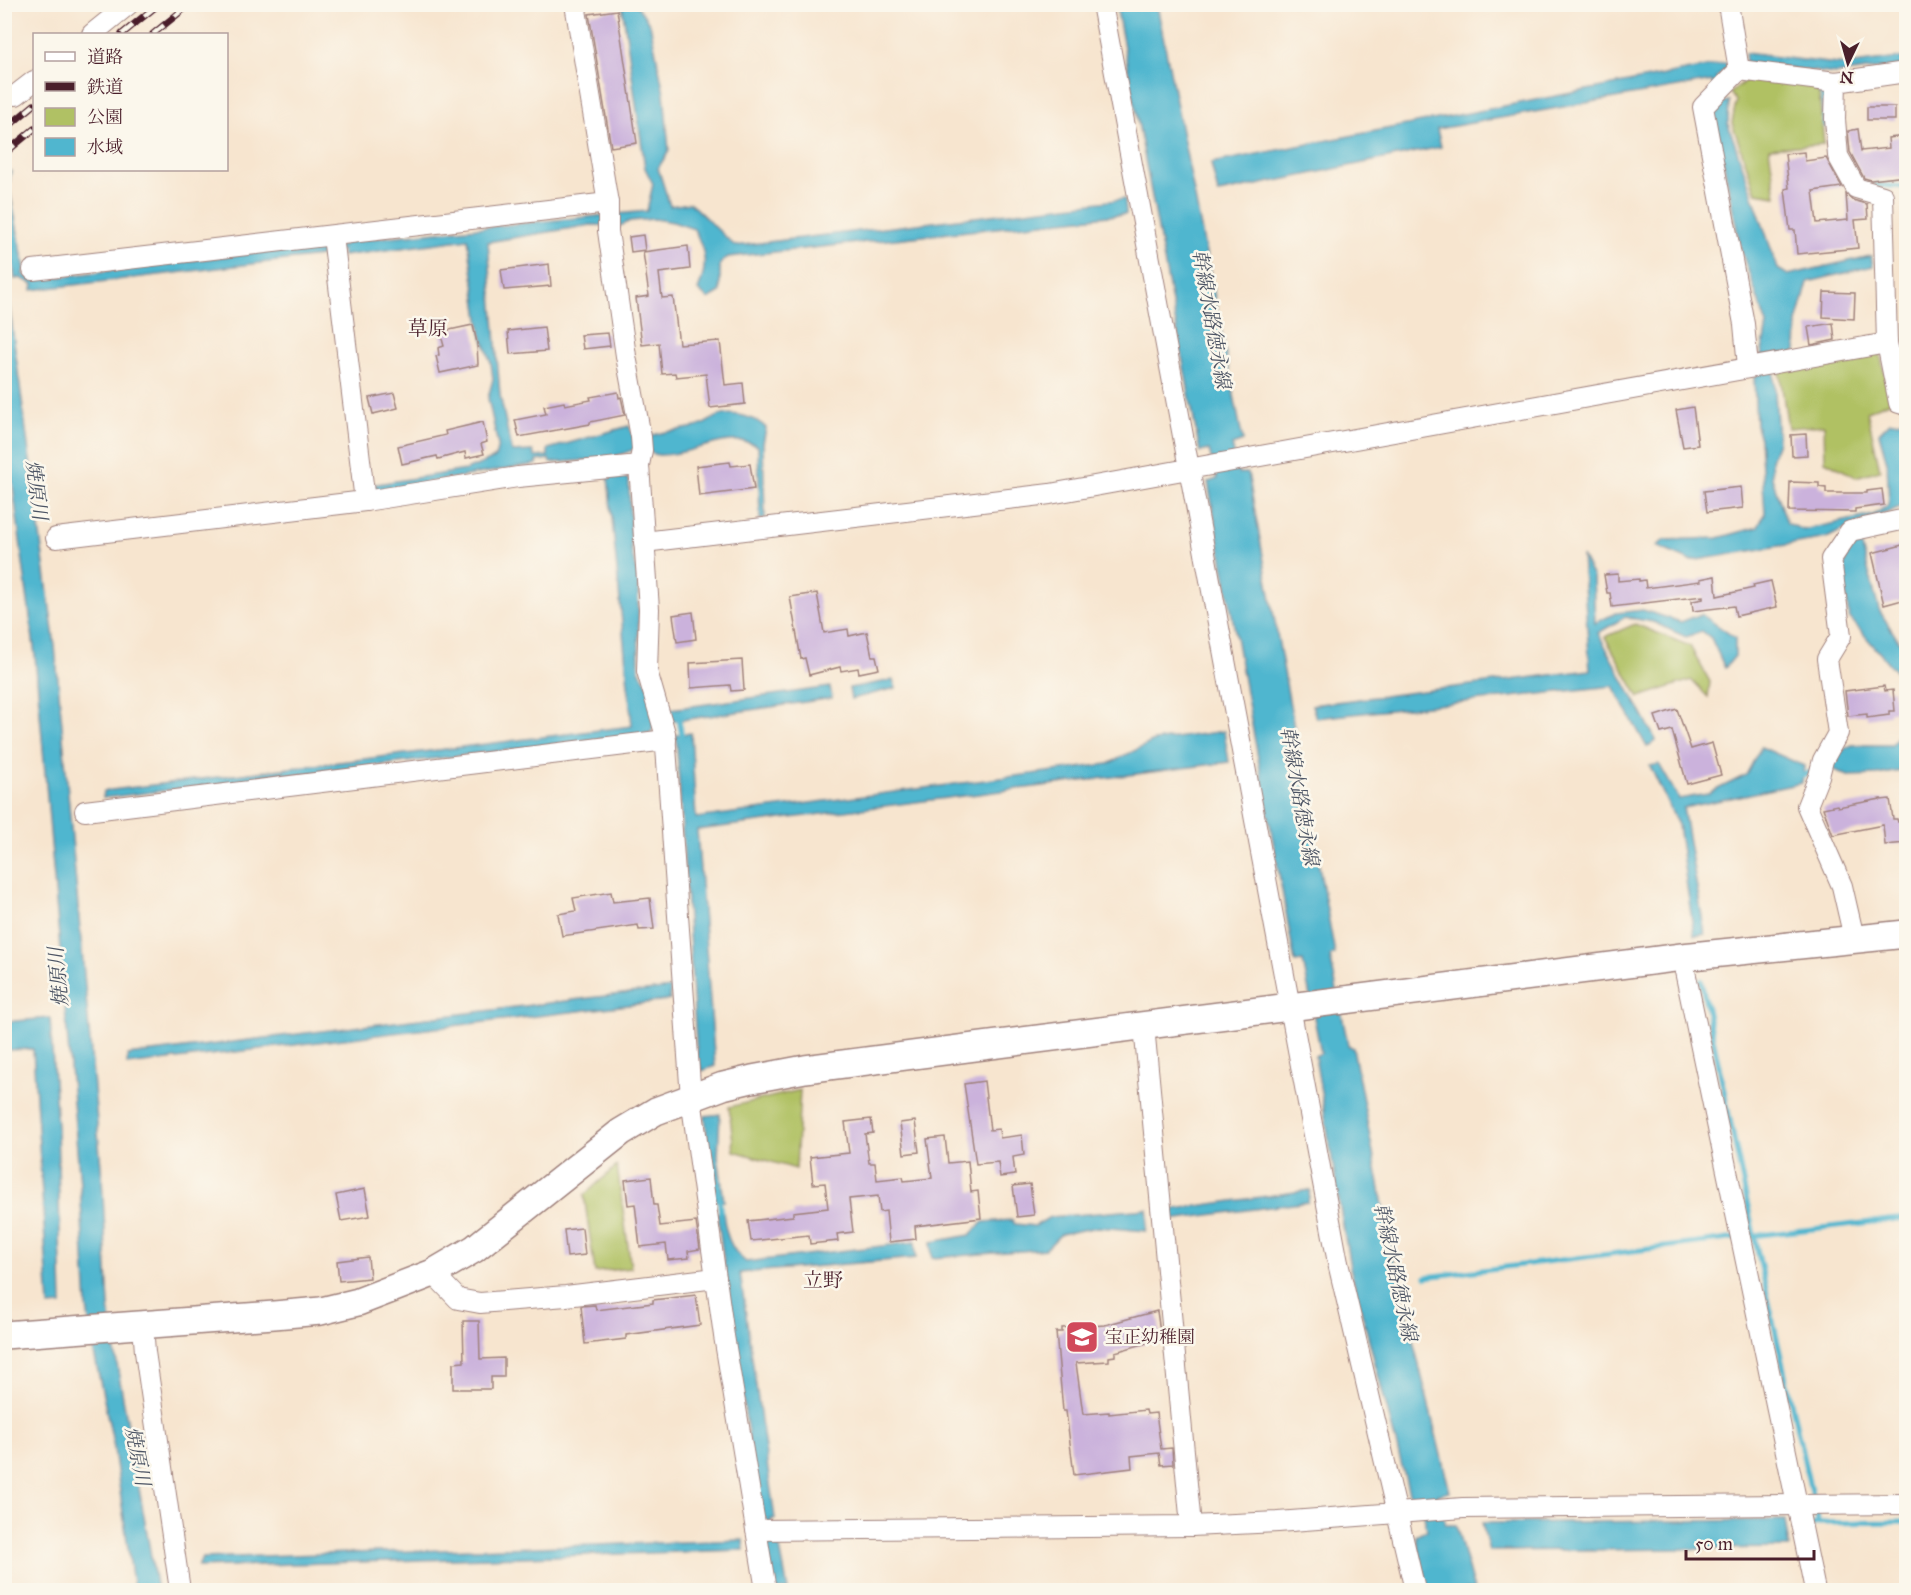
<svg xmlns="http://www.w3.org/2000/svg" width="1911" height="1595" viewBox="0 0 1911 1595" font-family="'IM FELL Great Primer','Noto Serif JP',serif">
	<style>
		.green { fill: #b0c164; stroke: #7d7048; stroke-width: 1.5 }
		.water { fill: #50b6cf; stroke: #4d6a7d; stroke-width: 1.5 }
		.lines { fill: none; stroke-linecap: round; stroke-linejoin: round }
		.stream { stroke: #50b6cf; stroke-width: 5 }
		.building { fill: #cbb2dc }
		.street-casing { stroke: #a0827d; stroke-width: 22 }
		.secondary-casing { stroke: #a0827d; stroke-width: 30 }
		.street { stroke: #fff; stroke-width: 20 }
		.secondary { stroke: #fff; stroke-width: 27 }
		.rail-casing { stroke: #4a1f2b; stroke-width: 7 }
		.rail { stroke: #fbf7ec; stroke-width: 4.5; stroke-dasharray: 14; stroke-linecap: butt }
		.labels { text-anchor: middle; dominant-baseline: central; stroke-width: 5; stroke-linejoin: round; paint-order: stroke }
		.poi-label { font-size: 18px; fill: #4a1f2b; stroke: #fbf7ec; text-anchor: start }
		.water-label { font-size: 20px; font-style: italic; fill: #4c5464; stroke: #fbf7ec }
		.neighbourhood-label { font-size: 20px; fill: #4a1f2b; stroke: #fbf7ec }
	</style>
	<rect width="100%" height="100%" fill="#fbf7ec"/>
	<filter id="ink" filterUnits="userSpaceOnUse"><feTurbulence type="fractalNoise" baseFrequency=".0167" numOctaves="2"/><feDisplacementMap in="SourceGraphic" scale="12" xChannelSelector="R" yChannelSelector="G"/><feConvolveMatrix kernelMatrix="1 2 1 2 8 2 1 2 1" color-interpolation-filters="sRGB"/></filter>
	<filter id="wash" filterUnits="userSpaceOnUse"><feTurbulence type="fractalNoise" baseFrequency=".008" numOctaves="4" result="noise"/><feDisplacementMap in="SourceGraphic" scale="24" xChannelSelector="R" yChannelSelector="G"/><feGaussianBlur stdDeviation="1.35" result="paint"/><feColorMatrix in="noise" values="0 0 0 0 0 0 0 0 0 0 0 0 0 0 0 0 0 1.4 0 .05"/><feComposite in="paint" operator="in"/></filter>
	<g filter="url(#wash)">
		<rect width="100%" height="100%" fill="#f7e5cf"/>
		<!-- green -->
		<g class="green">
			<path d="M1750 77 1812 85 1819 95 1824 144 1769 148 1776 196 1756 193 1732 123 1736 101 1730 93Z"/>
			<path d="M1879 351 1892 401 1867 411 1880 470 1856 477 1825 461 1824 425 1788 428 1779 368Z"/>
			<path d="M1635 624 1690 646 1710 682 1708 697 1691 680 1639 697 1605 637Z"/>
			<path d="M800 1090 796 1169 734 1151 729 1107Z"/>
			<path d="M617 1166 631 1268 595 1272 584 1195Z"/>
		</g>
		<!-- water -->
		<g class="water">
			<path d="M636 4 650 24 664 93 669 151 658 168 670 206 690 203 735 246 1125 199 1126 214 728 257 720 264V292L708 299 698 290C708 266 706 252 694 229L673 222 654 219 630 221 620 226 591 225 488 242 500 395 512 452 533 451 535 457 548 456V449L629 426 636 442C655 432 675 431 696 427 706 425 713 417 722 415 736 412 757 418 766 428L763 443 765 518 760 520 758 446C727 430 692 456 659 455 652 455 644 447 637 449 633 449 621 455 615 456L618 474 623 473 629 481 631 550 638 578 639 670 664 713 671 709 830 687 832 698 654 724 651 733 103 798 104 791 632 726 608 477 611 458 550 463 549 459 537 461V464L375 491 371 485 466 470 495 458 498 445 488 398 493 379 491 363 481 333 468 239 343 256 342 250 324 252 320 256 32 290 33 284 20 278 15 279 5 201V171H11L9 187 25 269 22 274 35 280 321 244 342 246 347 241 647 211 653 184 645 168 622 5Z"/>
			<path d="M1116 5H1157L1243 441 1232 445 1238 473H1248L1335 954 1330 956 1348 1045 1353 1048 1394 1263 1450 1492 1437 1495 1446 1525H1456L1474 1590H1427L1416 1536 1427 1530 1420 1495 1410 1497 1350 1267 1315 1056 1321 1053 1303 961 1295 962 1208 482 1217 479 1209 450 1200 452Z"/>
			<path d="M1745 53 1846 65 1906 57V65L1836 74 1746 63Z"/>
			<path d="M1726 63 1728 67 1716 78 1721 103 1729 101 1728 124 1778 269 1788 275 1871 256 1873 266 1808 282 1797 323 1796 352 1773 359 1778 442 1771 460 1772 478 1787 523 1803 530 1873 515 1889 505 1887 462 1879 433 1890 422 1906 421 1904 505C1879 518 1851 524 1827 538L1691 561 1656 546 1665 540 1718 538 1758 527 1765 513 1760 439 1756 425 1754 377 1763 372 1761 357 1767 325 1741 250 1713 110 1717 104 1712 81 1437 129 1441 147 1218 193 1211 163Z"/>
			<path d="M4 267 55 646 102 1178 109 1306 114 1347 157 1590H134L113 1442 93 1348 87 1307 80 1184 35 655 5 425Z"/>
			<path d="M1855 539 1862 547 1879 610 1899 642 1906 644V770L1877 775 1848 776 1831 768 1835 755 1852 745H1892L1905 725 1902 679 1849 617 1843 572 1847 554Z"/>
			<path d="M1582 556 1593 577 1595 623 1616 613 1643 610 1681 622 1701 614 1735 638V656L1725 668 1711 638 1702 631 1686 637 1653 622 1625 617 1598 633 1656 740 1647 747 1613 686 1316 718 1312 705 1590 670Z"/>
			<path d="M893 680 896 688 851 699 849 688Z"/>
			<path d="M1224 731 1229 762 697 830 715 1066 702 1071 697 1056 676 735 691 733 696 818 1108 764 1154 741Z"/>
			<path d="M1761 747 1804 766 1802 783 1683 808 1705 934 1694 935 1678 825 1650 766 1659 764 1679 799 1708 794 1746 775Z"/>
			<path d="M670 988V1000L127 1065 128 1055Z"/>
			<path d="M50 1018 57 1127 62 1305 49 1306 33 1049 5 1050 4 1022Z"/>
			<path d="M720 1114 718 1156 724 1201H716L709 1161 705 1116Z"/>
			<path d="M1310 1190 1308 1202 1171 1220 1168 1210Z"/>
			<path d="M1147 1209 1148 1217 1146 1231 1098 1227 1061 1234 1046 1249 932 1258 931 1242 970 1235 983 1222 1012 1220 1015 1224 1035 1226 1050 1217Z"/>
			<path d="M723 1212C725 1232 730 1250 746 1262L915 1242 916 1258 740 1273 775 1519H771L774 1539 778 1538 788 1590H774L765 1540H769L765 1520 760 1519 717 1213Z"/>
			<path d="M1785 1520 1789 1548 1489 1551 1482 1523Z"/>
			<path d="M743 1540 744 1550 198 1567 202 1558Z"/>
		</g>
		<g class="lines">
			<!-- stream -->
			<g class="stream">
				<path d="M1817 85 1823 94 1826 125"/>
				<path d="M1875 185 1906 187"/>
				<path d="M678 715 683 741"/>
				<path d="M1803 775 1816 770"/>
				<path d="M1701 980 1754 1235 1818 1523"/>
				<path d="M719 1195 721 1219"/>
				<path d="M1752 1236 1906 1218"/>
				<path d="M1426 1277 1737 1238"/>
				<path d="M1807 1527 1818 1523 1906 1522"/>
			</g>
		</g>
		<g id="blocks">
			<!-- building -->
			<g class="building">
				<path d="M617 10 637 143 611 147 589 14Z"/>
				<rect x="1867" y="107" width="28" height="13"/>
				<path d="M1858 129 1861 151 1889 148 1888 138 1906 136V176L1871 180 1864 178 1850 152 1848 131Z"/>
				<path d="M1804 152 1805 161 1826 158 1842 187 1813 191 1817 223 1848 220 1846 194 1853 200 1867 204 1868 219 1855 220 1858 248 1797 254 1795 230H1790L1785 189 1789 188 1785 154Z"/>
				<path d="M643 235 645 250 631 252 629 237Z"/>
				<path d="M688 246 690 269 659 273 662 298 673 297 679 344 720 341 725 385 743 383 745 404 710 408 706 374 676 377 675 373 662 374 659 343 642 345 636 298 649 296 643 252Z"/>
				<path d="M549 264 551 286 504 290 501 270Z"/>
				<path d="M1824 292 1855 293 1854 319 1823 317Z"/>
				<path d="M1833 323 1835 340 1811 345 1808 327Z"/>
				<path d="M473 325 477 343 478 365 440 373 436 356 439 355 438 348 444 346 440 332Z"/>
				<path d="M544 327 547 351 510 354 508 331Z"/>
				<path d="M608 333 610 346 583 349 581 335Z"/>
				<path d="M618 392 619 398 621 397 625 415 590 422V424L519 437 515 420 546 414 544 406 564 402 565 405 591 400 590 397Z"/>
				<path d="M394 393 398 408 373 414 369 398Z"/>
				<path d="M1693 407 1698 445 1683 447 1676 410Z"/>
				<path d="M483 422 487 442 481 444 484 454 466 458 465 452 438 459 437 456 402 464 398 446 446 435 445 431Z"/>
				<path d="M1806 434 1807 455 1792 456 1791 435Z"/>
				<path d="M730 462 731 466 750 464 754 489 699 496 696 466Z"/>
				<path d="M1790 482 1819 483V487L1826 488V493H1867V491L1882 489 1884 505 1855 509V512L1789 511Z"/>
				<path d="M1741 487 1743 508 1707 512 1704 491Z"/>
				<path d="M1906 544V599L1884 605 1872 553Z"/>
				<path d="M1618 574V581L1639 579V581L1645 580 1646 588 1701 581 1700 579 1715 576 1717 596 1754 588 1753 585 1771 581 1777 607 1736 616 1734 606 1693 611 1692 601 1703 599V596L1612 607 1610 593H1607L1604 575Z"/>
				<path d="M817 593 824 633 848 629 849 636 867 632 872 656H876L879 669 859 673 858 668 841 671 840 667 809 675 805 658 801 659 790 597Z"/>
				<path d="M693 612 696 639 677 642 673 615Z"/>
				<path d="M742 660 744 690 731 691 730 685 691 688 690 663Z"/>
				<path d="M1884 686 1885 691 1893 690 1895 711H1889V715L1867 718V714L1848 716 1845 691Z"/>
				<path d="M1677 709 1691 749 1712 743 1721 775 1687 784 1672 730 1661 733 1655 716Z"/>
				<path d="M1881 799V800L1890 799 1893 819H1897L1898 822 1906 820V843L1885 845 1883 825 1833 835 1823 808 1837 805 1838 807Z"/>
				<path d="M611 892 613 902 650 898 654 929 639 930 638 925 562 936 558 914 576 911 573 898Z"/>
				<path d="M984 1081 990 1130 999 1129 1000 1138 1022 1135 1024 1155 1013 1157 1015 1175 1000 1177 998 1162 976 1164 964 1084Z"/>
				<path d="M871 1119 873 1133 865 1134 869 1163H875L877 1180 903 1177 904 1181 932 1178 927 1139 945 1137 948 1163 968 1161 971 1192 978 1191 981 1218 915 1226 916 1239 889 1242 886 1211 880 1212 878 1196 849 1199 853 1232 837 1234 838 1241 810 1244 809 1235 751 1241 748 1221 793 1216V1212L828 1208 825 1183 813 1184 810 1157 849 1153 845 1122Z"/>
				<path d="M915 1121 919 1152 904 1154 900 1123Z"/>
				<path d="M651 1177 654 1205H657L660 1226 696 1222 700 1249 688 1251 689 1258 668 1260 666 1244 640 1247 635 1204 628 1205 625 1180Z"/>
				<path d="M1030 1184 1034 1215 1017 1217 1013 1186Z"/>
				<path d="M365 1189 370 1216 341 1221 336 1195Z"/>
				<path d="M582 1228 585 1255 567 1257 564 1230Z"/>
				<path d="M368 1257 370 1278 339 1281 337 1261Z"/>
				<path d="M696 1295 700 1325 626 1335V1339L585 1344 581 1306 595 1305 596 1310 653 1303V1300Z"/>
				<path d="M1157 1311 1161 1339 1115 1352V1356L1109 1357V1361L1076 1363 1083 1414 1109 1412V1414L1146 1410 1147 1414 1156 1413 1161 1449 1172 1448 1173 1464 1161 1465 1159 1453 1131 1456 1132 1468 1074 1475 1066 1411H1063L1056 1332H1062V1328L1105 1325Z"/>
				<path d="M463 1321H479L480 1359 504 1358V1377H491V1389H453V1363L464 1362Z"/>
			</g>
		</g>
	</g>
	<g filter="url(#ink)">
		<use href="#blocks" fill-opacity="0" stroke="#a0827d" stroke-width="1.5"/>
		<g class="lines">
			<defs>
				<g id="street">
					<path d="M579 4 576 10 608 203V231L626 356 641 437 642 450 639 465 649 609 647 671 665 733 691 1098 724 1336 766 1590"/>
					<path d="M1102 4 1338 1263 1415 1590"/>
					<path d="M1728 4 1739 70"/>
					<path d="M92 34 129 4"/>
					<path d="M1739 70 1836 82 1835 119 1838 156 1856 188 1883 196 1887 343 1899 403 1906 405"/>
					<path d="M1739 70 1703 107 1744 324 1748 367"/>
					<path d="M1836 82 1906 72"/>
					<path d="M16 95 34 81"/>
					<path d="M333 236 365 501"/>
					<path d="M33 270 608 203"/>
					<path d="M56 538 365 501 518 477 639 465"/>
					<path d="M644 542 1050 494 1887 343"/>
					<path d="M85 811 666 740"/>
					<path d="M1854 938 1842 886 1807 806 1819 776 1823 760 1838 733 1827 659 1841 636 1831 559 1850 531 1906 519"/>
					<path d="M1682 957 1815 1590"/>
					<path d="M1144 1026 1191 1526"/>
					<path d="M433 1273 458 1299 480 1303 566 1296 716 1278"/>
					<path d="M143 1325 145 1352 180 1590"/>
					<path d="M756 1530 1191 1526 1278 1522 1463 1508 1906 1504"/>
				</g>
				<path id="secondary" d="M4 1335 274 1315 321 1311 358 1302 433 1273 474 1249 621 1132 656 1111 723 1086 752 1079 805 1069 967 1048 1682 957 1906 934"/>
			</defs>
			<!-- street casing -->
			<use href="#street" class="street-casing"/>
			<!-- secondary casing -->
			<use href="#secondary" class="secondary-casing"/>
			<!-- street -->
			<use href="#street" class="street"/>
			<!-- secondary -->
			<use href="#secondary" class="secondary"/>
			<defs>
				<g id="rail">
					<path d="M122 34 159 4"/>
					<path d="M153 34 190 4"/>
					<path d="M4 130 34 105"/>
					<path d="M4 154 34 129"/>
				</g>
			</defs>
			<!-- rail casing -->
			<use href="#rail" class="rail-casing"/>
			<!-- rail -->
			<use href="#rail" class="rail"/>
		</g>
	</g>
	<!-- icons -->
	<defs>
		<symbol id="school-square" viewBox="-11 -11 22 22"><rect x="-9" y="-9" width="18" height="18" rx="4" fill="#d1495b" stroke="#fbf7ec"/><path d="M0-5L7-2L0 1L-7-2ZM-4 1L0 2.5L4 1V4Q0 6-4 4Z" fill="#fff"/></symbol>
	</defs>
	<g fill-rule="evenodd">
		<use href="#school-square" x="1063" y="1318" width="38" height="38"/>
	</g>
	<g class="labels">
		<!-- poi labels -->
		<g class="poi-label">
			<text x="1105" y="1337">宝正幼稚園</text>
		</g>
		<!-- water labels -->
		<g class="water-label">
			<text transform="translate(1212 319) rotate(80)">幹線水路徳永線</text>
			<text transform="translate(37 490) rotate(83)">焼原川</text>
			<text transform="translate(1300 796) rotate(80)">幹線水路徳永線</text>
			<text transform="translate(58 977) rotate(-95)">焼原川</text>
			<text transform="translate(1396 1272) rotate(78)">幹線水路徳永線</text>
			<text transform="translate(138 1456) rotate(79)">焼原川</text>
		</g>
		<!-- neighbourhood labels -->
		<g class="neighbourhood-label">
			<text x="428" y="328">草原</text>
			<text x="823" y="1280">立野</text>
		</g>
	</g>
	<!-- margin -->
	<rect width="1911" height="1595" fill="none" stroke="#fbf7ec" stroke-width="24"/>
	<!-- legend -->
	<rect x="33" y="33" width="195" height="138" fill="#fbf7ec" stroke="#b4a19f" stroke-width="1.5"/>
	<rect x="45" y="52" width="30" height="9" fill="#ffffff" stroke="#b4a19f" stroke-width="1.5"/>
	<text x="87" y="63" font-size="18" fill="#4a1f2b">道路</text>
	<rect x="45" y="82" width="30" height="9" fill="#4a1f2b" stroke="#b4a19f" stroke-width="1.5"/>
	<text x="87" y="93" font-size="18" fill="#4a1f2b">鉄道</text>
	<rect x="45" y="108" width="30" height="18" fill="#b0c164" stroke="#b4a19f" stroke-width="1.5"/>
	<text x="87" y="123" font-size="18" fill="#4a1f2b">公園</text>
	<rect x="45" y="138" width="30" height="18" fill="#50b6cf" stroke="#b4a19f" stroke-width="1.5"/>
	<text x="87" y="153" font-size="18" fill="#4a1f2b">水域</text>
	<!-- north arrow -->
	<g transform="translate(1848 63) rotate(185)" stroke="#fbf7ec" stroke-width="4.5" paint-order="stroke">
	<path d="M0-4.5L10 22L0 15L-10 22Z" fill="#4a1f2b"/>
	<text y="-9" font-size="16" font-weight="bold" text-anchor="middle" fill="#4a1f2b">N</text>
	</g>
	<!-- scale -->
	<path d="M1686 1550v9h128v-9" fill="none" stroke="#4a1f2b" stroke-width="3"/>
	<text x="1695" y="1550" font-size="18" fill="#4a1f2b" stroke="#fbf7ec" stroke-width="4.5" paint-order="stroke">50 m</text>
</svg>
